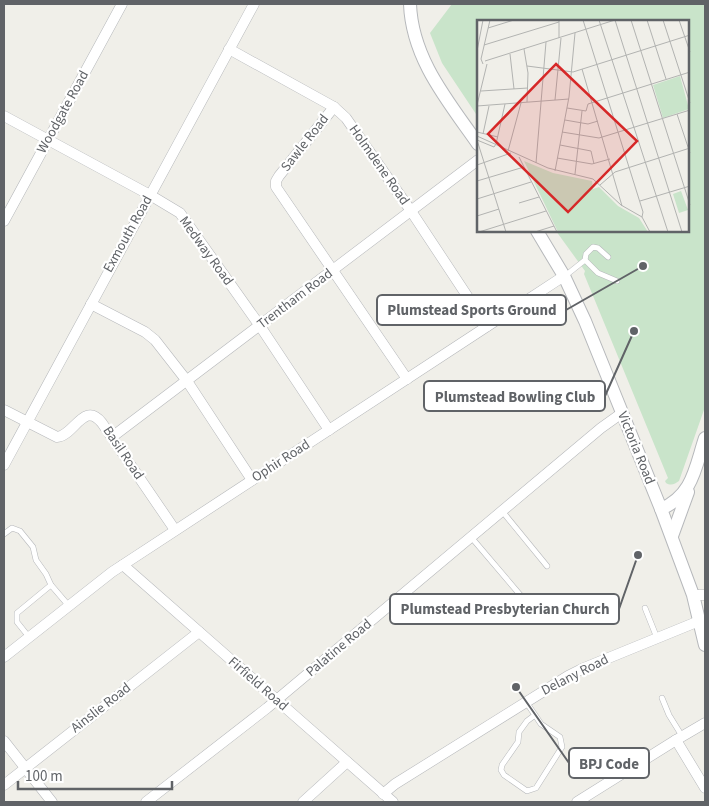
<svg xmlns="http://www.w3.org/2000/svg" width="709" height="806" viewBox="0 0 709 806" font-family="'Source Sans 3',sans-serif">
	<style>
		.green { fill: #c9e4ca }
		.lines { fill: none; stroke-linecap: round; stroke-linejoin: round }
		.service-casing { stroke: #b6b8bb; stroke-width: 6 }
		.minor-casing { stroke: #b6b8bb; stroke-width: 11 }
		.tertiary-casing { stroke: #b6b8bb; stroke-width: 14 }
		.service { stroke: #fff; stroke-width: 5 }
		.minor { stroke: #fff; stroke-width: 10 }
		.tertiary { stroke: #fff; stroke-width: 12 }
		.labels { text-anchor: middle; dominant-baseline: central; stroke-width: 4.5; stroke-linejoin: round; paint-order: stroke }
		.street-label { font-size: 14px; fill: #606367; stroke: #fff }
		.inset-road { fill: none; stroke: #b2b3b1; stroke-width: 1 }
		.view { fill: #d62828; fill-opacity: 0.15; stroke: #d62828; stroke-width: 2.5 }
		.inset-edge { fill: none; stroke: #606367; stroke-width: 2.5 }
		.leader { fill: none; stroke: #606367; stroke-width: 2 }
		.callout-dot { fill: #606367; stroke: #fff; stroke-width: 2 }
		.callout { fill: #fff; stroke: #606367; stroke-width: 2 }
		.callout-label { font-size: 15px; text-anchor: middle; font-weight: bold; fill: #606367 }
	</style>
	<rect width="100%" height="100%" fill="#f0efe9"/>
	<!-- green -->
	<path class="green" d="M452 4H705V407L679 481C675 484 671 486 666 483L665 481 668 478 584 274 585 271 556 231H688V21H478V117L442 63 430 33Z"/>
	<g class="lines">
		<defs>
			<g id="service">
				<path d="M585 260 598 273 617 281"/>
				<path d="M565 276 585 260 586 254 593 247 598 248 608 257"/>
				<path d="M502 511 547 566"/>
				<path d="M4 534 12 528 20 531 33 547 36 560 46 574 51 585"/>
				<path d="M471 537 522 597"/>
				<path d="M645 608 657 638"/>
				<path d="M29 637 17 622V613L51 585 69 606"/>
				<path d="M662 698 669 715 682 736"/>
				<path d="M526 702 535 715 527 721 519 732 518 742 502 765 501 770 504 775 527 791 536 788 562 747 560 737 541 724 535 715"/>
			</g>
			<g id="minor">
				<path d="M229 49 334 107 346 118 411 211 487 326"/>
				<path d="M334 107 279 176 276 181V187L407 379"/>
				<path d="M4 116 150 195 180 213 260 326 329 430"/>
				<path d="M4 221 122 4"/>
				<path d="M91 304 145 332 155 340 187 381 252 480"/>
				<path d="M4 410 57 437C74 436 84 400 102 423L175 530"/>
				<path d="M112 437 478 160"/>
				<path d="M4 465 254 4"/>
				<path d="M123 565 393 802"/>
				<path d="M693 595H705"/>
				<path d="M4 657 112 572 564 276"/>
				<path d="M676 740 705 788"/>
				<path d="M4 741 52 802"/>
				<path d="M4 785 199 632"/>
				<path d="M383 794 395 784 568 676 584 668 699 621"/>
				<path d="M146 802 267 708 601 428 622 413"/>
				<path d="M303 802 347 762"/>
				<path d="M577 802 676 740 705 723"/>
			</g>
			<g id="tertiary">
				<path d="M410 4C412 59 448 101 478 144"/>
				<path d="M537 231 564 276 585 321 661 509 693 595 705 645"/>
				<path d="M661 509C693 495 695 468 705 438"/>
				<path d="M672 536 688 492"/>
			</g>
		</defs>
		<!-- service casing -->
		<use href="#service" class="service-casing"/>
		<!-- minor casing -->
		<use href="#minor" class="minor-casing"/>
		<!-- tertiary casing -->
		<use href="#tertiary" class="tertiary-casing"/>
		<!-- service -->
		<use href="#service" class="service"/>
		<!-- minor -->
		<use href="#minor" class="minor"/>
		<!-- tertiary -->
		<use href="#tertiary" class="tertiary"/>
	</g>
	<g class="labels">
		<!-- street labels -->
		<g class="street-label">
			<text transform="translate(63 112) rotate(-61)">Woodgate Road</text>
			<text transform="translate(305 143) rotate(-52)">Sawle Road</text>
			<text transform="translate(379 165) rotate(55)">Holmdene Road</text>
			<text transform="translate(128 234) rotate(-61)">Exmouth Road</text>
			<text transform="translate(206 251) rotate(54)">Medway Road</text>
			<text transform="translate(295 299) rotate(-37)">Trentham Road</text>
			<text transform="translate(636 448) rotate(68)">Victoria Road</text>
			<text transform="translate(123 453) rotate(56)">Basil Road</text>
			<text transform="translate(281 461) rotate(-33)">Ophir Road</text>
			<text transform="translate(339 648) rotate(-40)">Palatine Road</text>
			<text transform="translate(575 675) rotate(-27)">Delany Road</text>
			<text transform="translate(258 684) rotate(41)">Firfield Road</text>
			<text transform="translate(101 708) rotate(-38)">Ainslie Road</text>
		</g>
	</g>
	<!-- overview -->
	<g transform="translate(477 20)">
		<rect width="212" height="212" fill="#f0efe9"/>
		<path d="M203 56 212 89 186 98 176 65ZM47 141 76 153 115 161 116 169 122 167 141 186 162 198 171 212H81ZM204 171 211 190 202 193 196 174Z" fill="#c9e4ca"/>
		<path class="inset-road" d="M106 0 166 192 165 197M122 0 191 212M138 0 205 212M154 0 213 185M170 0 189 59M186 0 213 83M202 0 213 32M82 1V18M11 8 37 0M7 25 82 2M47 29 51 53 50 82M0 31 6 0M33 34 37 69M8 41 138 0M6 44 4 39 13 0M50 46 96 52 213 15M105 49 145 186M4 71 51 68M78 80 84 18M0 85 10 44M0 86 92 79M90 88 109 91 111 84 213 52M200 94 213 133M88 100 111 104 121 101M0 112 21 117M85 112 122 118 213 90M6 114 12 86M0 116 71 148 116 159 144 185 165 197 173 212M0 120 29 212M0 120 17 127 19 124M19 124 28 84M83 125 114 131 117 144M31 131 44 83M42 137 80 212M80 138 115 144 133 139M59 143 69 22M0 145 34 133M78 151 92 77 98 13M98 154 105 91M0 161 47 147M123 165 138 152 213 128M0 179 54 162M163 181 213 166M42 183 62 177M0 196 22 189M2 212 69 191M58 212 77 206"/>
		<path class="view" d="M79 44 160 121 91 192 11 114Z"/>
		<rect width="212" height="212" class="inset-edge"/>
	</g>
	<!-- callouts -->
	<path class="leader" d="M643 266L566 310M634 331L605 396M638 555L619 609M516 687L569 763"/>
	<g class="callout-dot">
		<circle cx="643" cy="266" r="5"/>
		<circle cx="634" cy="331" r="5"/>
		<circle cx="638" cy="555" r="5"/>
		<circle cx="516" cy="687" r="5"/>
	</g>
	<g class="callout">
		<rect x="377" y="295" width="189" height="30" rx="5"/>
		<rect x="424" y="381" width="181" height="30" rx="5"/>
		<rect x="390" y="594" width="229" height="30" rx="5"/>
		<rect x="569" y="748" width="80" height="30" rx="5"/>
	</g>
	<g class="callout-label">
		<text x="472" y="315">Plumstead Sports Ground</text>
		<text x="515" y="402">Plumstead Bowling Club</text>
		<text x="505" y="614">Plumstead Presbyterian Church</text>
		<text x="609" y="769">BPJ Code</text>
	</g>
	<!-- border -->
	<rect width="709" height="806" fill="none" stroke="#606367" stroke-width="10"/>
	<!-- scale -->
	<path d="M18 781v8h154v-8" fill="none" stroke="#606367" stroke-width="2.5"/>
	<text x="25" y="781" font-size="15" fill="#606367" stroke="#ffffff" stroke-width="4" paint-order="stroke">100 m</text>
</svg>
